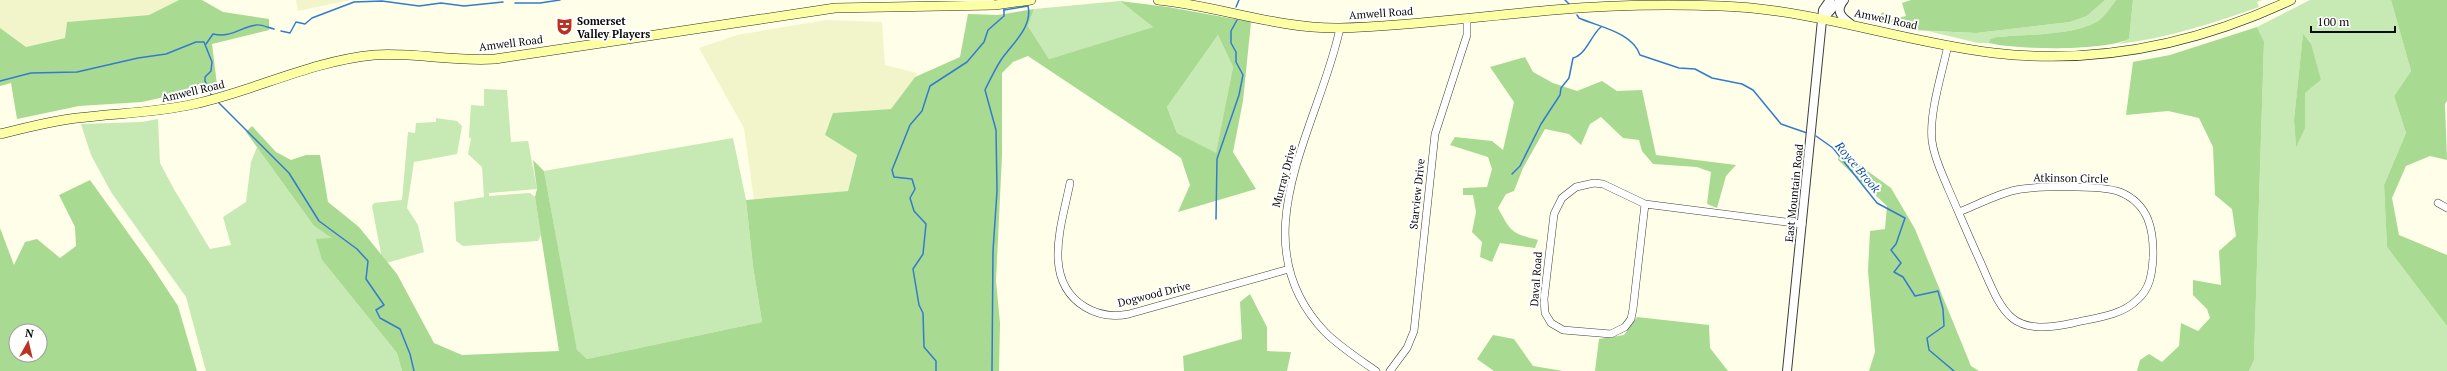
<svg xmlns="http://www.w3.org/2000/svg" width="2447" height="371" viewBox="0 0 2447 371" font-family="'PT Serif',serif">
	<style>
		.farmland { fill: #f2f5ca }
		.green { fill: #c7e9b3; fill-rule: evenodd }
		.forest { fill: #a8da92; fill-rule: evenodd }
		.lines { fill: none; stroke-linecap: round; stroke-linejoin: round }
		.stream { stroke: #337bcf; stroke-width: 1.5 }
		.minor-casing { stroke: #3e3e3e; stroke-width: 8 }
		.tertiary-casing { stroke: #3e3e3e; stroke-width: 10 }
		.secondary-casing { stroke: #2d2d2d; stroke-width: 10 }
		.minor { stroke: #fff; stroke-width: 7 }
		.tertiary { stroke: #fff; stroke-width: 8 }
		.secondary { stroke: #fcffa4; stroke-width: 9 }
		.labels { text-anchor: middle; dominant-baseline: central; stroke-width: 4; stroke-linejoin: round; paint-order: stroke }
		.street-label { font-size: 11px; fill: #0b0b0b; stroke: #fff }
		.poi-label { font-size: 11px; font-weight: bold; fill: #0b0b0b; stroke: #fff; text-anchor: start }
		.water-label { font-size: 12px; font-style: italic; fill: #134e9e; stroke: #fff }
	</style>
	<rect width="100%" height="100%" fill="#fffee9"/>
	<!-- farmland -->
	<g class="farmland">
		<path d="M0 0H179L149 15 67 22 65 38 26 47 0 28Z"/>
		<path d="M296 0H350L298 11Z"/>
		<path d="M826 20 882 22 885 65 917 73 915 77 891 109 833 113 825 135 857 154 848 191 754 200 744 128 699 48 737 35Z"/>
	</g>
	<!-- green -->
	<g class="green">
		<path d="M2105 0H2116C2111 7 2105 16 2098 21 2074 36 2025 34 1997 37L1990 39 1989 43H1978L1928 31 1976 33 2070 22 2087 16Z"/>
		<path d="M2133 0H2262L2257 2 2259 7C2213 23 2168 38 2119 44L2129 39Z"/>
		<path d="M2310 0H2391L2411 71 2394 96 2406 133 2384 185 2387 247 2447 326V371H2249L2254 360 2264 43 2257 27ZM2303 35 2321 80 2305 93 2296 146 2294 120Z"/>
		<path d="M1120 1 1153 27 1049 59 1028 26 1034 9Z"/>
		<path d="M1218 35 1233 67 1216 154 1177 133 1167 107Z"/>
		<path d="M484 89 507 90 511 142 528 141 537 189 489 193V196L530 193 535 197 541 235 538 241 463 246 456 241 454 202 484 197 482 167 468 154 471 139 469 137 471 105 484 106Z"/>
		<path d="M436 118 457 121 462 126 457 154 414 162 407 208 418 225 424 252 383 264 372 206 374 203 402 200 408 132 415 133 416 123 436 122Z"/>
		<path d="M158 119 160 163 175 191 210 249 231 245 223 217 246 202 251 162 257 147 314 226 333 238 322 260 397 353 402 371H206L186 297 111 192 91 155 81 124 142 122Z"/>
		<path d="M733 138 746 200 753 266 762 322 587 359 577 351 544 171Z"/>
	</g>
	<!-- forest -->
	<g class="forest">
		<path d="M179 0H202L223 12 269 19V30L212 44 217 85 142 102 79 106 17 119 11 83 0 86V28L26 47 65 38 67 22 149 15Z"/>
		<path d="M1911 0H2105L2087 16 2070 22 1976 33 1912 30 1872 21 1883 12 1890 20 1906 16 1902 3Z"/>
		<path d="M2116 0H2133L2129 39C2104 51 2017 50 1989 43L1990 39 1997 37C2025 34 2074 36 2098 21 2105 16 2111 7 2116 0Z"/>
		<path d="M2391 0H2447V101L2445 104 2447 160 2430 156 2406 166 2392 198 2399 235 2447 255V326L2387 247 2384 185 2406 133 2394 96 2411 71Z"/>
		<path d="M1120 1 1168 7 1251 22 1243 101 1233 152 1256 189 1178 212 1190 185 1181 158 1028 56 1013 62 1002 73V155L996 281 1000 323 999 371H402L397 353 322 260 316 239 332 238 314 226 246 132 252 126 276 152 291 160 306 155H320L328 202 359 227 397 274 434 343 462 355 559 351 535 197 537 189 533 160 544 171 577 350 587 359 762 322 753 266 746 200 848 191 857 155 825 135 833 113 891 109 915 77 960 57 968 14 998 15 1034 9 1028 26 1049 59 1153 27ZM1218 35 1233 67 1216 153 1177 133 1167 107Z"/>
		<path d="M2257 27 2264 42 2254 360 2249 371H2137L2140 360 2149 354 2162 362 2179 346 2181 323 2198 331 2210 318 2207 309 2193 295V280L2221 285 2219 251 2236 236 2232 209 2215 195 2213 147 2199 118 2168 111 2126 115 2133 62 2170 55Z"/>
		<path d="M2303 34 2311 44 2321 80 2305 93V128L2296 147 2294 120Z"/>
		<path d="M1525 57 1533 72 1553 83 1577 91 1602 81 1617 91 1642 90 1656 155 1736 165 1726 176 1717 208 1707 204 1711 172 1697 167 1653 164 1642 151 1639 140 1623 138 1601 117 1590 124 1581 145 1569 134 1545 129 1523 168 1514 191 1506 194 1498 208C1511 232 1511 233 1538 240L1535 248 1500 243 1492 262 1480 257 1482 242 1472 232 1476 212 1473 195H1463V188L1487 187 1492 169 1488 157 1450 145 1455 137 1492 141 1503 150 1514 102 1490 67Z"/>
		<path d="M1840 151 1891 188 1915 229 1971 366 1979 371H1869L1875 352 1868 271 1870 231 1885 229 1887 206 1838 160Z"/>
		<path d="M90 180 151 265 178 306 197 371H0V228L14 265 25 242 37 239 60 258 76 246 75 227 59 195ZM16 331H40V355H16Z"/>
		<path d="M1250 294 1267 327V351L1291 352 1287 371H1184L1183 356 1242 339 1240 302Z"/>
		<path d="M1637 317 1709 325 1710 348 1728 371H1595L1599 339 1624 335Z"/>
		<path d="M1493 335 1514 339 1533 366 1563 371H1494L1477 359Z"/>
	</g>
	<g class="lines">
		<!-- stream -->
		<g class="stream">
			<path d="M1565 0 1569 4"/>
			<path d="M515 3H540L560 0"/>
			<path d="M1236 7 1239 0"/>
			<path d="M1577 15 1579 18C1599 27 1632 32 1640 55L1679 68 1695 69 1712 78 1742 84 1753 90 1781 124 1807 133"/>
			<path d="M281 31 290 33 296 22 305 24 312 18 354 2 382 1 419 6 441 3 464 6 503 2"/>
			<path d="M206 44 213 34C231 38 239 28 256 25 261 24 269 28 274 29"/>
			<path d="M0 81 31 73 77 72 138 58 166 54 196 42H204L212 62 211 71 205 77V81L212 97"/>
			<path d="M218 102 289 173 319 221 357 249 368 261 366 279 384 305 376 310 380 318 400 329 410 354 414 371"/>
			<path d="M1816 136 1833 148 1877 203 1905 218 1896 244 1891 250 1901 263 1894 272 1903 277 1915 296 1938 291 1943 309 1944 326 1927 338 1929 350 1954 371"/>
			<path d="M1512 174 1520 166 1541 124 1560 95 1561 88 1569 78 1573 58C1586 55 1591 35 1601 27"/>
			<path d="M1216 219 1217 159 1239 95 1243 75 1236 62V52L1231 43V31L1237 20"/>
			<path d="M936 371V361L924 347 923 313 919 305 913 269 923 254 926 224 914 211 910 198 915 189 912 179 894 177 892 170 910 125 922 111 930 86 967 62 984 42 988 30 1004 16V9"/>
			<path d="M992 371 993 251 997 191 996 130 985 90C990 80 995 69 1001 60 1012 44 1033 27 1028 6L1004 10"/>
		</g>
		<defs>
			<g id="minor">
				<path d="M1340 28C1319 128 1237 240 1325 332 1340 347 1359 359 1376 371"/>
				<path d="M1948 45C1942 74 1929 112 1932 141 1934 158 1942 173 1948 188 1959 213 1969 237 1980 261 2003 314 2009 337 2073 323 2094 318 2121 316 2137 300 2150 289 2152 274 2153 258 2154 230 2149 204 2120 192 2102 185 2036 186 2016 190 1997 194 1977 205 1959 212"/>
				<path d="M1070 183C1062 224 1041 280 1085 307 1098 315 1114 317 1129 314L1289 269"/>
				<path d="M2438 203 2447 208"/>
				<path d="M1645 204 1633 309 1631 319 1625 327 1611 334 1563 330 1551 323 1545 313 1544 299 1554 214 1562 198 1576 187 1594 183 1603 184 1645 204 1802 224"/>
				<path d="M1390 371 1407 348 1414 331 1435 134 1467 35V18"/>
			</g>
			<g id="tertiary">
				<path d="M1844 0C1835 11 1841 17 1851 24"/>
				<path d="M1824 18 1836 4 1842 1"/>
				<path d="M1787 371 1823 10 1830 0"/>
			</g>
			<g id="secondary">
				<path d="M1158 0C1219 6 1278 29 1340 28 1411 26 1482 16 1553 10 1609 5 1665 4 1721 6 1814 9 1902 42 1994 53 2098 65 2197 44 2291 0"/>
				<path d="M0 134C25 128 51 121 77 118 116 113 155 113 194 104 254 91 311 61 374 55 414 52 454 62 495 59L835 8 995 5 1031 0"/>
			</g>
		</defs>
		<!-- minor casing -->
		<use href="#minor" class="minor-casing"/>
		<!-- tertiary casing -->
		<use href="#tertiary" class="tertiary-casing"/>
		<!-- secondary casing -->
		<use href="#secondary" class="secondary-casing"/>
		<!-- minor -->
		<use href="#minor" class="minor"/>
		<!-- tertiary -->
		<use href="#tertiary" class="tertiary"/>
		<!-- secondary -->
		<use href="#secondary" class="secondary"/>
	</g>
	<!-- icons -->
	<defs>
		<symbol id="theatre-bare" viewBox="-9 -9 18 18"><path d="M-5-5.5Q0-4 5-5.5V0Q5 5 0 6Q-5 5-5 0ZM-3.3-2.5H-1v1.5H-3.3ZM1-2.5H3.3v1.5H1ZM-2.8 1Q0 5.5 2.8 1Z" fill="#bc3122" stroke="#fff" stroke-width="2.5" paint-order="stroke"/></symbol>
	</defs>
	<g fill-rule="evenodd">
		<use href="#theatre-bare" x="552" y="14" width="25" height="25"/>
	</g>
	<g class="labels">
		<!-- street labels -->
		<g class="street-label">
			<text transform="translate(1381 13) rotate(-4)">Amwell Road</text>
			<text transform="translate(1886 19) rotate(12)">Amwell Road</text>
			<text transform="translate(511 43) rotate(-7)">Amwell Road</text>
			<text transform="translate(193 91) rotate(-13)">Amwell Road</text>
			<text transform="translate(1284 176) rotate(-75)">Murray Drive</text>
			<text transform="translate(2071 178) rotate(1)">Atkinson Circle</text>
			<text transform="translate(1794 193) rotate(-84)">East Mountain Road</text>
			<text transform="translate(1417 194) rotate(-84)">Starview Drive</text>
			<text transform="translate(1536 279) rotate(-86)">Daval Road</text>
			<text transform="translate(1154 294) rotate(-14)">Dogwood Drive</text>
		</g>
		<!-- poi labels -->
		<g class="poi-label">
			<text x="577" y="21">Somerset<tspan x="577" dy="13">Valley Players</tspan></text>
		</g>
		<!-- water labels -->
		<g class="water-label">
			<text transform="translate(1858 167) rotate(50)">Royce Brook</text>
		</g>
	</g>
	<!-- north arrow -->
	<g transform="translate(28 343) rotate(8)"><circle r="19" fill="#ffffff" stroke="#9d9d9d"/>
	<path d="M0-3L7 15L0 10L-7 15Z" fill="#bc3122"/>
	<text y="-6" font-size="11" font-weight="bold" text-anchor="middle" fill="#0b0b0b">N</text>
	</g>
	<!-- scale -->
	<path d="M2311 26v6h84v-6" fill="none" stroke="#0b0b0b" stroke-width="2"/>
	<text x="2317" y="26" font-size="12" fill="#0b0b0b" stroke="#ffffff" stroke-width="3" paint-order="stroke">100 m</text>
</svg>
